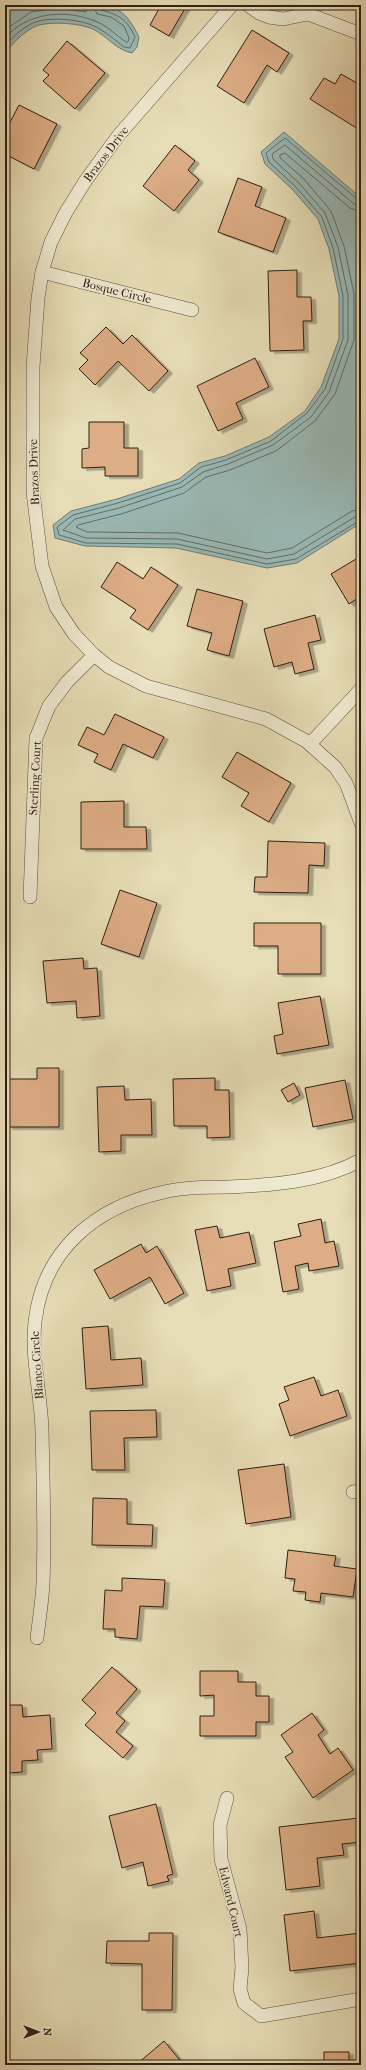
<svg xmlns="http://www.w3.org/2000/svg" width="366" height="2070" viewBox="0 0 366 2070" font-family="'IM FELL French Canon',serif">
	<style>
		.water { fill: #99bab7; stroke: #6f7c75 }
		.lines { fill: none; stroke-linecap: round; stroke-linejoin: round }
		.shore { stroke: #646c65; stroke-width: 1 }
		.building { fill: #ddad85; stroke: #2f1e13; filter: url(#shadow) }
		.street-casing { stroke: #5d4e3c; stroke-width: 14 }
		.street { stroke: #efe9d0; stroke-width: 13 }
		.labels { text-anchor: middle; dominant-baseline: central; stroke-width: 3; stroke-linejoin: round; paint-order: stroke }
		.street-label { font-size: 12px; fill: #2f1e13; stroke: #efe9d0 }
	</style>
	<defs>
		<filter id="shadow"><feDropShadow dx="4.5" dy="2.5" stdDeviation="0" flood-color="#0004"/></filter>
	</defs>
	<rect width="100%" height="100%" fill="#e7ddb6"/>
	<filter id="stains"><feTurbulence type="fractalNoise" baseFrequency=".005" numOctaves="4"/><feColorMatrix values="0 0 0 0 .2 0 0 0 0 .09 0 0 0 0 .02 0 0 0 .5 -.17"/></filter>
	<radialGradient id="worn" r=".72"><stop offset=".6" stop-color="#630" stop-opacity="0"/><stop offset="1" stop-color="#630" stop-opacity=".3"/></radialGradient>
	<!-- water -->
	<g class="water">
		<path d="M5 5C34 5 87 0 113 8 126 12 133 25 139 37L137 47 132 53C116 50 107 36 93 29 79 23 45 20 32 28 22 34 13 43 5 53Z"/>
		<path d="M284 132 361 198V523L297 563 267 568 176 548 85 546 55 538 53 525 71 511 117 499 179 479 199 463 225 456 269 437 305 411 321 387 339 339V296L329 249 318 219 292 189 265 164 261 152Z"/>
	</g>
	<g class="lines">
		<!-- shore -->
		<g class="shore">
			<path d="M5 30 31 12 57 8 86 12 87 5"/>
			<path d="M5 38C27 12 65 9 95 21 106 25 116 35 126 42H128L129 38 124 26 111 17 97 14 93 5"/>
			<path d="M5 46C12 38 21 29 31 24 45 16 80 19 94 26 105 31 115 40 124 47L130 48 135 37C127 19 119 15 101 10L99 5"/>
			<path d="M361 201 357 199 285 138 266 153 269 162 295 186 322 217 333 248 343 296V339L325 389 307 413 271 441 226 460 201 467 180 483 118 503 73 515 57 527 59 535 86 543 177 544 267 564 296 559 361 520"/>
			<path d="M361 206 354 204 285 145 272 154 273 159 299 183 325 213 338 247 348 295V340L329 392 311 417 273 445 228 464 203 472 182 487 119 508 75 519 63 530 86 538 177 539 267 559 294 554 355 517 361 515"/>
			<path d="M361 212 350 208 285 153 280 155V158L303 178 331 211 344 246 354 294V340L335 394 315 421 276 451 230 470 206 477 184 493 121 514 78 525 76 527 87 532 178 533 267 553 292 548 352 511 361 509"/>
		</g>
	</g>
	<!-- building -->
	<g class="building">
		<path d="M161 5H187L169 36 150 25Z"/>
		<path d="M252 30 289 53 277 72 267 65 244 103 217 86Z"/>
		<path d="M67 41 105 73 75 109 43 81 49 75 43 70Z"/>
		<path d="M341 74 360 85 361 84V125L358 129 310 99 324 78 335 84Z"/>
		<path d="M19 105 57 124 34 169 5 154V132Z"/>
		<path d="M175 145 195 161 188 170 199 180 174 211 143 186Z"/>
		<path d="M238 178 262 187 255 206 286 218 273 252 218 232Z"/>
		<path d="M297 270V297H311L312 321H303L304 350 270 351 268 271Z"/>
		<path d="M106 327 123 344 132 335 168 371 149 391 118 361 95 385 79 369 88 360 80 353Z"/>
		<path d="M255 358 269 387 236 403 243 419 218 431 197 386Z"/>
		<path d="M89 422H124V448H138V476H105V467L82 468V449L89 448Z"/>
		<path d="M361 556V596L349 604 331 574Z"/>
		<path d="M117 562 143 579 151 567 178 585 148 630 130 618 136 610 101 587Z"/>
		<path d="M197 589 243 601 229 656 207 650 212 633 187 626Z"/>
		<path d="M315 615 321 640 308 643 314 669 295 674 292 662 274 667 264 629Z"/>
		<path d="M115 714 164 737 153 758 123 744 111 770 94 762 98 754 78 745 87 727 104 735Z"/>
		<path d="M237 752 291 783 269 822 241 806 249 793 222 777Z"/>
		<path d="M124 801V827H146L147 849H81V802Z"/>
		<path d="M268 841 325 843 324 866 309 865 308 893 254 892 255 877H267Z"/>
		<path d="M120 890 157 903 139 957 101 944Z"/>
		<path d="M254 923H321V974H278V946H254Z"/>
		<path d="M83 958 84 969 97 968 100 1016 77 1018 76 1001 47 1003 43 961Z"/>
		<path d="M320 996 329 1045 277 1054 274 1036 283 1034 278 1003Z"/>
		<path d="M37 1068H59V1127H8V1079H37Z"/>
		<path d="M215 1078V1090H229L230 1137 207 1138V1126H174L173 1079Z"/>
		<path d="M345 1080 353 1119 313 1127 305 1088Z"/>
		<path d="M294 1083 300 1095 288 1102 281 1090Z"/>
		<path d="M124 1086 125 1100 151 1099 152 1135H121V1151L99 1152 97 1087Z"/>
		<path d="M361 1208V1222L356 1211Z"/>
		<path d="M321 1219 325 1243 334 1241 339 1266 309 1271 308 1263 295 1266 299 1289 283 1292 274 1242 301 1236 298 1224Z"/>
		<path d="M217 1226 220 1238 249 1232 256 1263 228 1269 231 1286 207 1291 195 1230Z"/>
		<path d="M141 1244 146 1253 157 1246 184 1293 165 1304 150 1277 110 1299 94 1270Z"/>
		<path d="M108 1326 111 1360 141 1358 143 1385 86 1389 82 1328Z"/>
		<path d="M314 1377 321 1396 338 1390 347 1416 290 1436 279 1404 289 1400 284 1387Z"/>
		<path d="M156 1410 157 1437 124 1438 125 1470H92L90 1411Z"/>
		<path d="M284 1464 291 1517 246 1524 238 1470Z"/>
		<path d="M93 1498 127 1499V1524L153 1525 152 1546 92 1545Z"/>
		<path d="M288 1550 336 1556 334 1566 357 1569 353 1597 321 1593 320 1602 305 1600 306 1592 293 1591 295 1579 285 1578Z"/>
		<path d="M122 1578 165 1580 163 1607 140 1606 137 1639 115 1637V1629H103L105 1590 122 1591Z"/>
		<path d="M112 1667 137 1689 116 1713 125 1721 116 1732 133 1746 123 1758 85 1725 96 1713 82 1700Z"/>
		<path d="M200 1671H238V1682H256V1696H269V1722H256V1736H200V1716H214V1695L200 1696Z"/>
		<path d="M5 1705H22L23 1717 50 1715 52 1749 37 1750 38 1760 22 1761V1772L8 1773 7 1760H5Z"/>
		<path d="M312 1713 324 1730 318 1735 330 1754 338 1748 353 1770 313 1798 285 1757 293 1752 281 1735Z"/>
		<path d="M156 1804 173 1874 167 1876 169 1881 148 1886 143 1862 122 1868 109 1816Z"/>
		<path d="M359 1818 361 1842 342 1844 344 1855 317 1858 320 1886 286 1890 279 1827Z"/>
		<path d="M314 1911 317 1938 361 1933V1963L290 1971 284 1915Z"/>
		<path d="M149 1933H173L172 2010H142V1964L106 1963 107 1941H149Z"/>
		<path d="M164 2041 184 2065H138L137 2064Z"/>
		<path d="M324 2052H349V2062H361V2065H324Z"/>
	</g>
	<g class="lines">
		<defs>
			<g id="street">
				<path d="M232 5 118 136 86 180 66 212 51 242 42 272 38 298 33 367V492L42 566 56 607 74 634 94 655 109 667 146 686 266 719 306 741 335 767 346 783 361 823"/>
				<path d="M248 5 259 13 269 17 283 19 308 14 361 34"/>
				<path d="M42 272 192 310"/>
				<path d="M310 744 361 689"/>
				<path d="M30 897 36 738 49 706 67 682 94 655"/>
				<path d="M353 1492 361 1491"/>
				<path d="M37 1638C39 1620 42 1602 43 1584 45 1533 43 1481 42 1430 41 1394 31 1358 35 1322 43 1250 95 1207 164 1192 185 1187 207 1187 228 1187 273 1185 321 1182 361 1160"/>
				<path d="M227 1798 220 1825 221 1859 240 1929 242 1968 240 1989 244 2003 261 2016 361 1999"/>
			</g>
		</defs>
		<!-- street casing -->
		<use href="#street" class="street-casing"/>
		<!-- street -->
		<use href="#street" class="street"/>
	</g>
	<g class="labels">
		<!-- street labels -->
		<g class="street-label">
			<text transform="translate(106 154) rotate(-53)">Brazos Drive</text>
			<text transform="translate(117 291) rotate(14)">Bosque Circle</text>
			<text transform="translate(34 472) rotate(-92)">Brazos Drive</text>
			<text transform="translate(35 778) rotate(-87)">Sterling Court</text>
			<text transform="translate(37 1365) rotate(-94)">Blanco Circle</text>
			<text transform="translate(231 1902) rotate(77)">Edward Court</text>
		</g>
	</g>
	<!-- margin -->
	<rect width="366" height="2070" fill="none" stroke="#e7ddb6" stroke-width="20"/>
	<rect x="6" y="6" width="354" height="2058" fill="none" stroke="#2f1e13" stroke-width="2"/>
	<rect x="10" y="10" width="346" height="2050" fill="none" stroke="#2f1e13"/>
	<!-- north arrow -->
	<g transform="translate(38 2032) rotate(90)" stroke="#efe9d0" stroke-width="3" paint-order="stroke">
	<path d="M0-3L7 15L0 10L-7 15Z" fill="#2f1e13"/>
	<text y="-6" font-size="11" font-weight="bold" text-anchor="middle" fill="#2f1e13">N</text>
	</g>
	<rect width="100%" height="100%" filter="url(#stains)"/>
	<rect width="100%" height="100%" fill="url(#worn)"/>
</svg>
